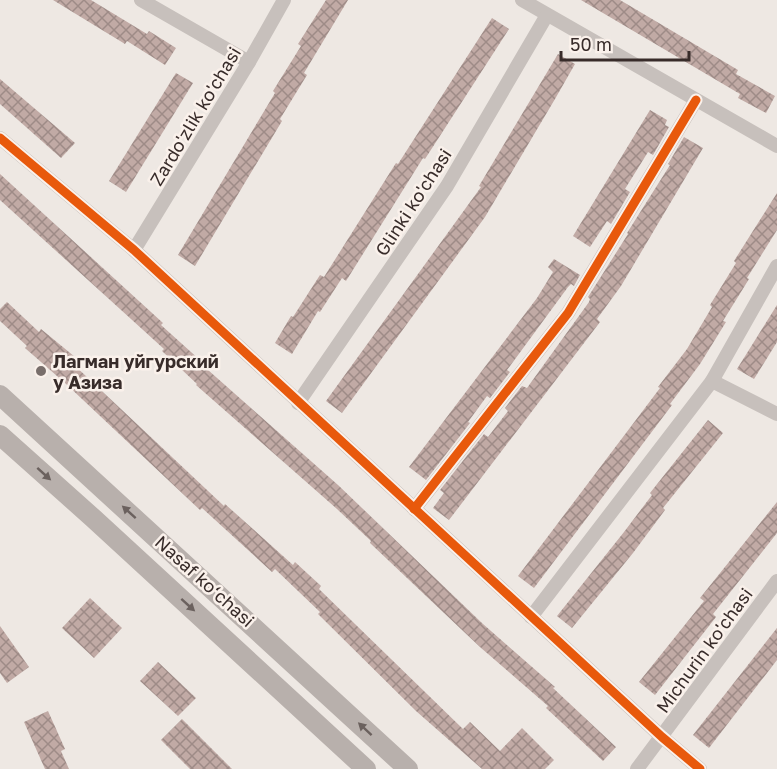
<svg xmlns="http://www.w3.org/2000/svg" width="777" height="769" viewBox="0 0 777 769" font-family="'Golos Text',sans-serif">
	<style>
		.building { fill: url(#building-cross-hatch) }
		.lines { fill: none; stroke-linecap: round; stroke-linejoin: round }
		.minor { stroke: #c7c0bc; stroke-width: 14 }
		.secondary { stroke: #b8b0ac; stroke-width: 20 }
		.cycleway-casing { stroke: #faf1eb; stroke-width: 13 }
		.cycleway { stroke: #e8590c; stroke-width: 9 }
		.oneway { fill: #6b615e }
		.poi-dot { fill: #786e6b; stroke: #faf1eb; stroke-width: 2 }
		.labels { text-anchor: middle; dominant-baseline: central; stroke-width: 5; stroke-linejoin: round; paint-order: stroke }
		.street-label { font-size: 18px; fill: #382c2a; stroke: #faf1eb }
		.poi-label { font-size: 18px; font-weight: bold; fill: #382c2a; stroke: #faf1eb; text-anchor: start }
	</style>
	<defs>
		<pattern id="building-cross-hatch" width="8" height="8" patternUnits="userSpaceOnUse" patternTransform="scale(1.5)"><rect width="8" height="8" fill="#c1aaa5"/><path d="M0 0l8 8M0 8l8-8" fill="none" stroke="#9e8b87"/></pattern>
	</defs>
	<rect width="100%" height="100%" fill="#eee8e3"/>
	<!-- building -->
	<g class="building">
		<path d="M53 0H91L147 34 149 31 176 48 165 65 127 41 125 44Z"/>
		<path d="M326 0H348L304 73 307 75 280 119 282 121 195 266 178 255 275 93 273 91 301 46 298 44Z"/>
		<path d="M581 0H620L738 70 736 74 775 96 766 113 738 98 740 94Z"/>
		<path d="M492 18 509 29 425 159 423 158 346 281 342 278 320 312 318 311 292 354 275 343 291 316 293 317 320 275 324 277 396 163 398 164Z"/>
		<path d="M558 54 575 64 555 99 485 217 342 413 326 401 481 187 479 186Z"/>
		<path d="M176 73 193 83 126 192 109 181Z"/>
		<path d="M0 79 75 143 61 158 0 104Z"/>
		<path d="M650 110 667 120 665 125 669 127 653 155 648 152 625 189 630 192 611 224 607 221 590 247 573 236Z"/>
		<path d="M684 137 703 148 621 286 597 319 600 322 449 520 433 508 444 493 440 490 484 434 488 437 508 411 505 408 522 386 527 388 589 302 590 299 588 297 628 234 627 233 670 165 668 164Z"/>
		<path d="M0 174 163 323 161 325 201 361 199 362 338 485 483 624 555 687 553 688 616 747 603 761 546 708 548 706 480 647 370 543 371 541 337 509 196 385 197 384 162 351 164 349 0 200Z"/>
		<path d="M777 193V230L747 278 749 279 723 321 726 322 700 364 670 404 672 405 534 588 518 576 660 388 658 387 687 349 712 307 710 305 736 263 734 261Z"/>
		<path d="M554 259 580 275 574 286 571 284 568 287 507 370 510 372 490 398 487 396 468 422 470 423 426 480 409 467 537 298 553 272 548 267Z"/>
		<path d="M7 302 39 332 41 329 75 357 71 362 224 506 225 504 293 565 295 562 321 586 319 589 463 729 470 722 500 751 522 728 554 760 545 769H482L416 711 318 614 320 612 275 569 272 572 202 508 200 510 65 383 25 348 27 346 0 321V309Z"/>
		<path d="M777 305V342L754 379 737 369Z"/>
		<path d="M708 420 723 433 663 508 665 510 633 553 572 628 557 616 624 532 652 495 650 493Z"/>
		<path d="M777 502V533L713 614 716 617 655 695 639 682 704 601 700 598Z"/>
		<path d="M90 598 122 628 94 658 62 628Z"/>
		<path d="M0 626 29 667 7 683 0 673Z"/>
		<path d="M777 628V660L709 748 693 735Z"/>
		<path d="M158 662 196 698 178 716 140 681Z"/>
		<path d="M48 711 65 749 61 751 69 769H45L24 722Z"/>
		<path d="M182 719 232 769H190L161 740Z"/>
	</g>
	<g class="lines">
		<!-- minor -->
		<g class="minor">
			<path d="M141 0 249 62"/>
			<path d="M522 0 777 146"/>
			<path d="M0 138 134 250 662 737 700 769"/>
			<path d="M134 250 249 62 284 0"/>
			<path d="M712 381 777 414"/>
			<path d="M298 403 447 186 547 15"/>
			<path d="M414 509 568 313 696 100"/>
			<path d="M531 617 712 381 777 266"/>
			<path d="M637 769 777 581"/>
		</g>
		<!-- secondary -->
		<g class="secondary">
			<path d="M0 395 408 769"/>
			<path d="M0 435 93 518 366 769"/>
		</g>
		<defs>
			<g id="cycleway">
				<path d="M0 138 134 250 662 737 700 769"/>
				<path d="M414 509 568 313 696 100"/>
			</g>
		</defs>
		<!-- cycleway casing -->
		<use href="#cycleway" class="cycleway-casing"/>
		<!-- cycleway -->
		<use href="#cycleway" class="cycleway"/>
	</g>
	<!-- one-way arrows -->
	<defs><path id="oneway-solid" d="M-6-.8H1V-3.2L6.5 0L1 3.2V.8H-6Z" transform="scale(1.5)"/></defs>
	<g class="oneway">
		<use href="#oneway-solid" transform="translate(44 474) rotate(42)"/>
		<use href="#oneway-solid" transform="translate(129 512) rotate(-138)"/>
		<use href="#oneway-solid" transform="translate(188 605) rotate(42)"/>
		<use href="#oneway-solid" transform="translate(365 729) rotate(-137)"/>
	</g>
	<!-- markers -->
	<circle class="poi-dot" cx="41" cy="371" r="6"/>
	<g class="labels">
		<!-- street labels -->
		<g class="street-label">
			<text transform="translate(195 116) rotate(-59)">Zardo'zlik ko'chasi</text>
			<text transform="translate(413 202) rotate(-57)">Glinki ko'chasi</text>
			<text transform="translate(205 581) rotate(42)">Nasaf ko‘chasi</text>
			<text transform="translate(704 650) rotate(-54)">Michurin ko'chasi</text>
		</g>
		<!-- poi labels -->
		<g class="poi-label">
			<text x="53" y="361">Лагман уйгурский<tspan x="53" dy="21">у Азиза</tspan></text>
		</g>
	</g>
	<!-- scale -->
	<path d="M561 51v9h128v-9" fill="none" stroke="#382c2a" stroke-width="3"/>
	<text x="570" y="51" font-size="18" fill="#382c2a" stroke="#faf1eb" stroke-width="4.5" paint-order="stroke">50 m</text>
</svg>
